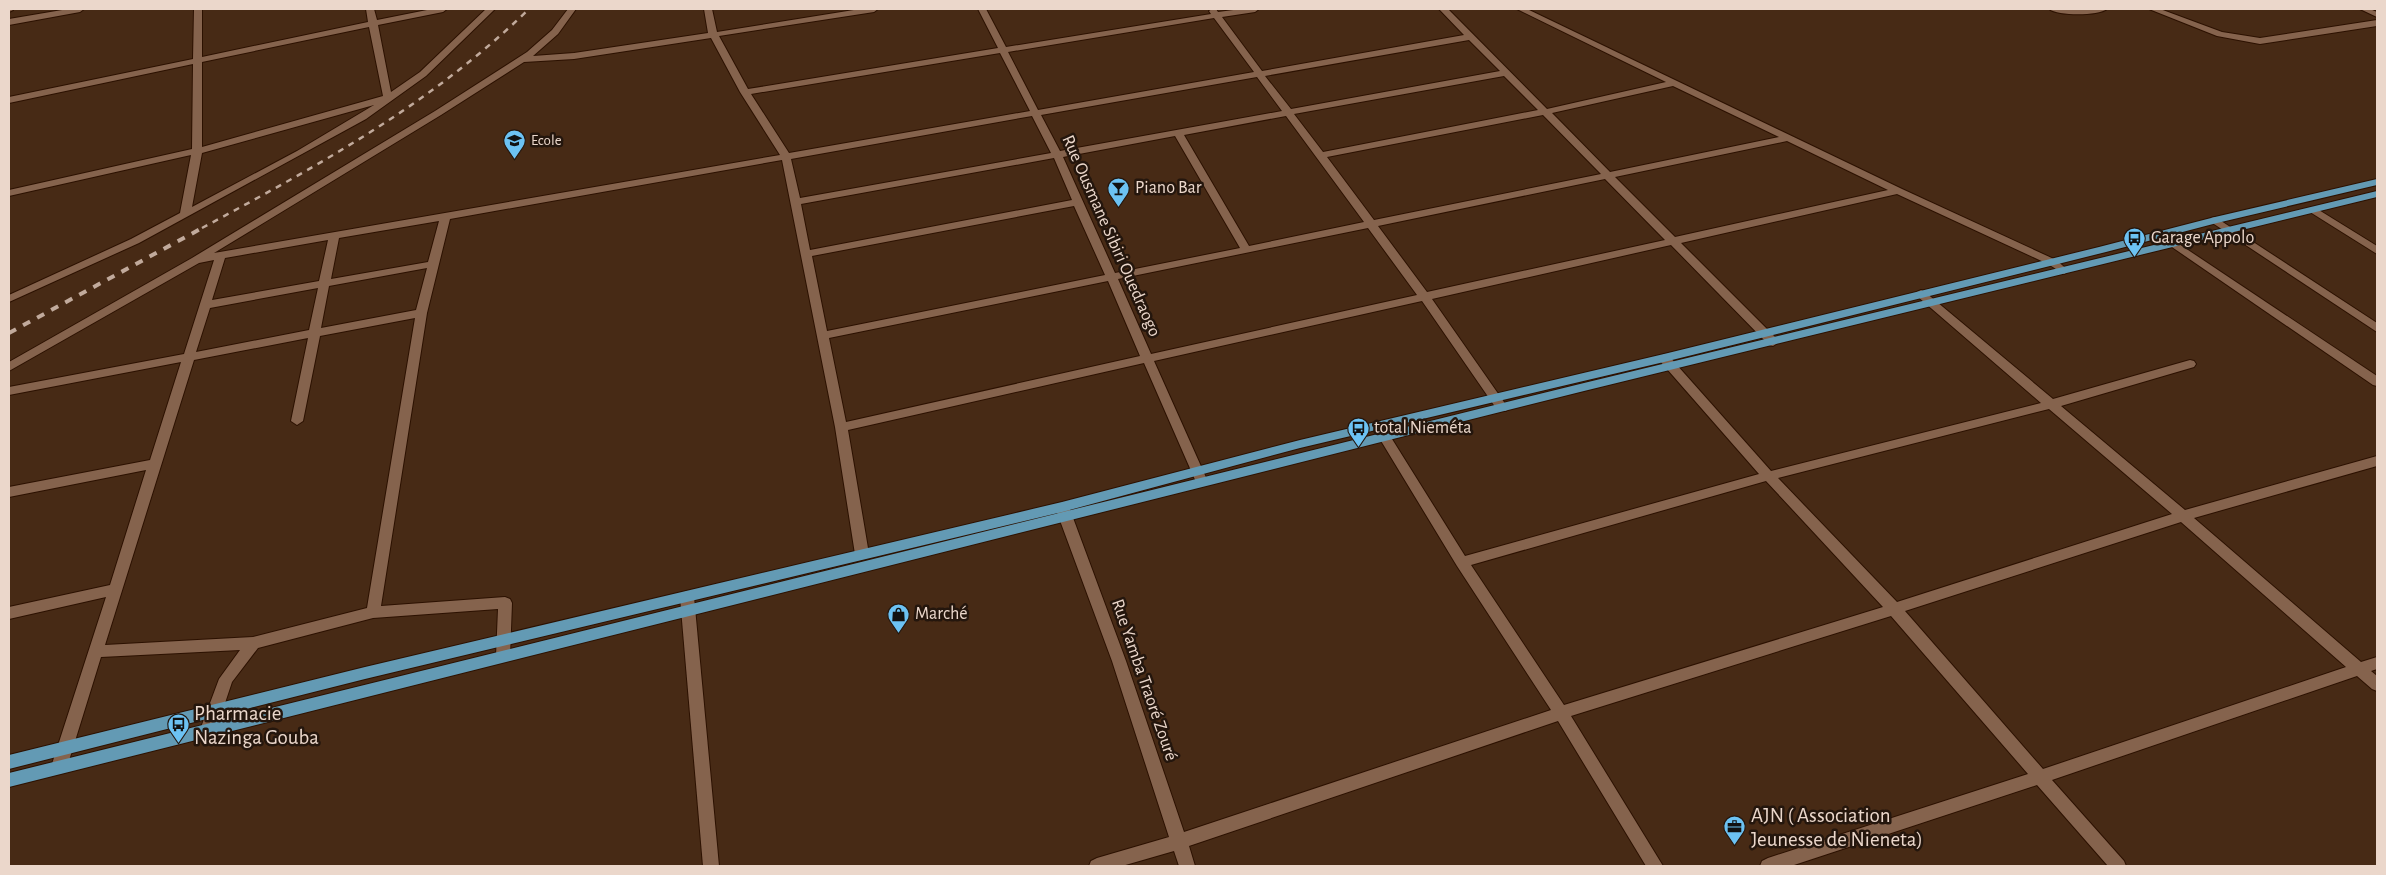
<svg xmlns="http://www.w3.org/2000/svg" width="2386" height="875" viewBox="0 0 2386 875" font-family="'Alegreya Sans',sans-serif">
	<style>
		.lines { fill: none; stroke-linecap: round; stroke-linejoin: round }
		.minor-casing { stroke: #2c1100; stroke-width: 2 }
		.primary-casing { stroke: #2c1100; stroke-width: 2 }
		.minor { fill: #85634d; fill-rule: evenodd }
		.primary { fill: #639ab4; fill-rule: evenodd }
		.rail-far1 { stroke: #c1aa9c; stroke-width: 2.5; stroke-dasharray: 6 6; stroke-linecap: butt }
		.rail { stroke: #c1aa9c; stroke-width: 4; stroke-dasharray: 8 8; stroke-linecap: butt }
		.labels { text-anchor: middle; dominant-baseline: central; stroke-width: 5; stroke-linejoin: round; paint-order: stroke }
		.far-poi-label { font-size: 15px; fill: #ebd7cb; stroke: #24160d; text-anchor: start }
		.poi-label { font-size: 18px; fill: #ebd7cb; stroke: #24160d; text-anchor: start }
		.street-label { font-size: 18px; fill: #ebd7cb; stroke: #24160d }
		.near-poi-label { font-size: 21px; fill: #ebd7cb; stroke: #24160d; text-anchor: start }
	</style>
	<rect width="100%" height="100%" fill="#472a15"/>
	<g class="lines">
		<defs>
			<g id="minor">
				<path d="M9 9H13V10L9 12Z"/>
				<path d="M68 9H84L80 12 9 25V19Z"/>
				<path d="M194 9H202V57L368 22 366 9H374L377 20 432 9H447L443 12 378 25 391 92 420 72 486 9H495L426 76 366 119 139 243 9 302V295L131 239 180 213 191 155 9 196V190L192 149 193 64 9 103V97L193 59ZM369 27 383 96 202 147V62ZM374 105 297 151 192 207 202 153Z"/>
				<path d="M568 9H576L558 34 533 56 574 53 708 33 704 9H712L717 32 860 9H878L874 12 719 36 748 89 998 48 978 9H986L1006 47 1211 14 1209 11 1212 9H1216L1218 12 1241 9H1259L1255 12 1222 17 1262 71 1464 35 1439 9H1448L1547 109 1666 82 1517 9H1527L1902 189 2056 260 2069 271 2064 274 2048 264 1897 194 1681 243 1777 339 1779 342 1773 346 1769 345 1671 245 1432 299 1506 405 1508 408 1506 411H1498L1422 301 1154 361 1208 482 1207 485H1197L1196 482 1144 363 848 430 869 554 867 558H857L855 554 835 427 782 160 450 219 427 313 381 606 505 597 510 599 512 603 510 656 508 660 503 662 498 660 496 656 498 609 373 618 258 648 232 682 216 730 213 735 208 737 203 735 200 730 219 679 240 650 101 657 67 767 65 772 59 774 53 772 51 767 106 597 9 619V607L110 585 146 470 9 497V487L150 460 181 362 9 395V387L184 354 214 260 199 263 9 371V362L192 258 435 111 527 52 552 30ZM1214 18 1254 72 1038 110 1008 52ZM711 38 740 92 780 155 214 253 441 115 524 62 574 59ZM1469 40 1500 71 1291 109 1265 76ZM1000 53 1030 111 789 153 751 94ZM1504 76 1538 110 1323 152 1294 114ZM1257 77 1282 111 1060 151 1041 115ZM1673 86 1779 137 1610 172 1552 113ZM1543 115 1601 174 1374 220 1327 157ZM1032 116 1051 153 800 198 791 159ZM1286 116 1364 222 1249 246 1184 135ZM1175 136 1240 248 1115 273 1063 157ZM1787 141 1888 190 1675 237 1615 177ZM1054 158 1072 200 810 250 801 204ZM1605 179 1665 240 1427 292 1378 226ZM1074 206 1105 275 827 331 812 256ZM439 221 428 262 331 279 339 238ZM1368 228 1417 295 1151 354 1118 279ZM328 240 319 281 212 300 225 258ZM427 268 416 310 321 328 329 286ZM1108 281 1140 356 846 422 829 338ZM318 288 309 330 196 352 210 308ZM415 318 367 608 253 637 105 645 194 360 308 338 291 421 297 425 303 421 320 336Z"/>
				<path d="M2049 9H2107C2098 16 2058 16 2049 9Z"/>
				<path d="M2149 9H2160L2222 32 2260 38 2377 20V26L2260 44 2217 36Z"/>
				<path d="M2360 9H2370L2377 12V17Z"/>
				<path d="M2314 207 2377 246V254L2310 212 2309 210Z"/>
				<path d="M2215 217 2377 323V332L2211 222V218Z"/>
				<path d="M2173 240 2377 376V386L2373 385 2169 245V241Z"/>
				<path d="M1921 290 1925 292 2053 399 2190 360 2194 361 2196 364 2194 367 2061 406 2185 510 2377 456V466L2194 518 2361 662 2377 657V669L2371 671 2377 676V691L2372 689 2357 676 2052 780 2124 861 2126 866H2108L2037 785 1791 866H1760L1762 861 1768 858 2028 774 1891 616 1571 716 1663 866H1646L1558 721 1189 846 1195 866H1179L1174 851 1122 866H1089L1091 861 1097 858 1169 837 1112 661 1055 507 1057 504H1067L1069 507 1126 661 1184 832 1551 710 1457 566 1372 426 1374 423H1382L1465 556 1759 474 1660 361 1658 358 1664 354 1668 355 1771 471 2041 403 1917 296 1915 294 1917 292ZM2049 409 2172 514 1897 602 1778 478ZM1766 481 1883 607 1564 705 1471 565ZM2181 522 2346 667 2043 769 1905 611Z"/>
				<path d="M687 591 692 593 694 597 719 866H703L680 597 682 593Z"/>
			</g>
			<g id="primary">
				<path d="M2377 179V185L2217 223 2106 252 1664 362 1300 448 1062 512 365 679 9 769V755L365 667 1062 502 1300 440 1664 354 2099 247 2215 217Z"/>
				<path d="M2377 191V197L1584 391 9 787V773L1584 383Z"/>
			</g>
		</defs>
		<!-- minor casing -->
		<use href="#minor" class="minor-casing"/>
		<!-- primary casing -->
		<use href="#primary" class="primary-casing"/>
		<!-- minor -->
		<use href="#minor" class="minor"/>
		<!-- primary -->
		<use href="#primary" class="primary"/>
		<!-- rail-far1 -->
		<path class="rail-far1" d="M202 228C321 164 431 104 529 9"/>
		<!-- rail -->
		<path class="rail" d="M9 333 204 227"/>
	</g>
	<!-- icons -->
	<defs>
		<symbol id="school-pin" viewBox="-11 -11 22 30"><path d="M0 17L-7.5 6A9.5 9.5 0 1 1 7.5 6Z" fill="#6cc2f3" stroke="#24160d"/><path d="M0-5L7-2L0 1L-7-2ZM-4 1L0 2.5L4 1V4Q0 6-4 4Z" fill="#111"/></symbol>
		<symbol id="bar-pin" viewBox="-11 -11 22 30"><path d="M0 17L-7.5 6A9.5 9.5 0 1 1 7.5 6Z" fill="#6cc2f3" stroke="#24160d"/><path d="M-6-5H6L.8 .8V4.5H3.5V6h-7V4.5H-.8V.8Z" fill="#111"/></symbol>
		<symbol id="bus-pin" viewBox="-11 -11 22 30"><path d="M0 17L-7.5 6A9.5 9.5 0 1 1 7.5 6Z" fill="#6cc2f3" stroke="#24160d"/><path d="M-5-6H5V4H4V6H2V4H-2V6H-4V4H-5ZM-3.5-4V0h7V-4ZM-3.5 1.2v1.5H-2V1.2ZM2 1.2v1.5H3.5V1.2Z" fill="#111"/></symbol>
		<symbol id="shop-pin" viewBox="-11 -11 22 30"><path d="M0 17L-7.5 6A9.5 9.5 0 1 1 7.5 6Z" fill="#6cc2f3" stroke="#24160d"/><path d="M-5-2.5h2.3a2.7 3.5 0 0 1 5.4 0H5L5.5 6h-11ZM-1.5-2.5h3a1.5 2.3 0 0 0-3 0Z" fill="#111"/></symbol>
		<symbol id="office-pin" viewBox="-11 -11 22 30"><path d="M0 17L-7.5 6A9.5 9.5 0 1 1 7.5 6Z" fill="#6cc2f3" stroke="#24160d"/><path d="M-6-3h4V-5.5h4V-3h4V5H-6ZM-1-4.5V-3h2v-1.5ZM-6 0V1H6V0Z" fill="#111"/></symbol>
	</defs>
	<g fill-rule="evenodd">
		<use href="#school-pin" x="502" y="128" width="25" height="34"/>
		<use href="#bar-pin" x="1106" y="176" width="25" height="34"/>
		<use href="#bus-pin" x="2122" y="226" width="25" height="34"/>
		<use href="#bus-pin" x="1346" y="416" width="25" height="34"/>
		<use href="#shop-pin" x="886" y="602" width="25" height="34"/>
		<use href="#bus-pin" x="166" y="712" width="25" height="34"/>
		<use href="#office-pin" x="1722" y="814" width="25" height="34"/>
	</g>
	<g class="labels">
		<!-- far-poi labels -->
		<g class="far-poi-label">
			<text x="531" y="140">Ecole</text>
		</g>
		<!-- poi labels -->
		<g class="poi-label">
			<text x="1135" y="188">Piano Bar</text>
			<text x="2151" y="238">Garage Appolo</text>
			<text x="1374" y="428">total Nieméta</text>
			<text x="915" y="614">Marché</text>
		</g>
		<!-- street labels -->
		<g class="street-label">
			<text transform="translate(1111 236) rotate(66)">Rue Ousmane Sibiri Ouedraogo</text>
			<text transform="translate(1144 680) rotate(71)">Rue Yamba Traoré Zouré</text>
		</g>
		<!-- near-poi labels -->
		<g class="near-poi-label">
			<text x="194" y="713">Pharmacie<tspan x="194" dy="24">Nazinga Gouba</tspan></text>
			<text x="1751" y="815">AJN ( Association<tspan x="1751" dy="24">Jeunesse de Nieneta)</tspan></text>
		</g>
	</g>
	<!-- border -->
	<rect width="2386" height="875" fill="none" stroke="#ebd7cb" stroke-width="20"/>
</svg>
